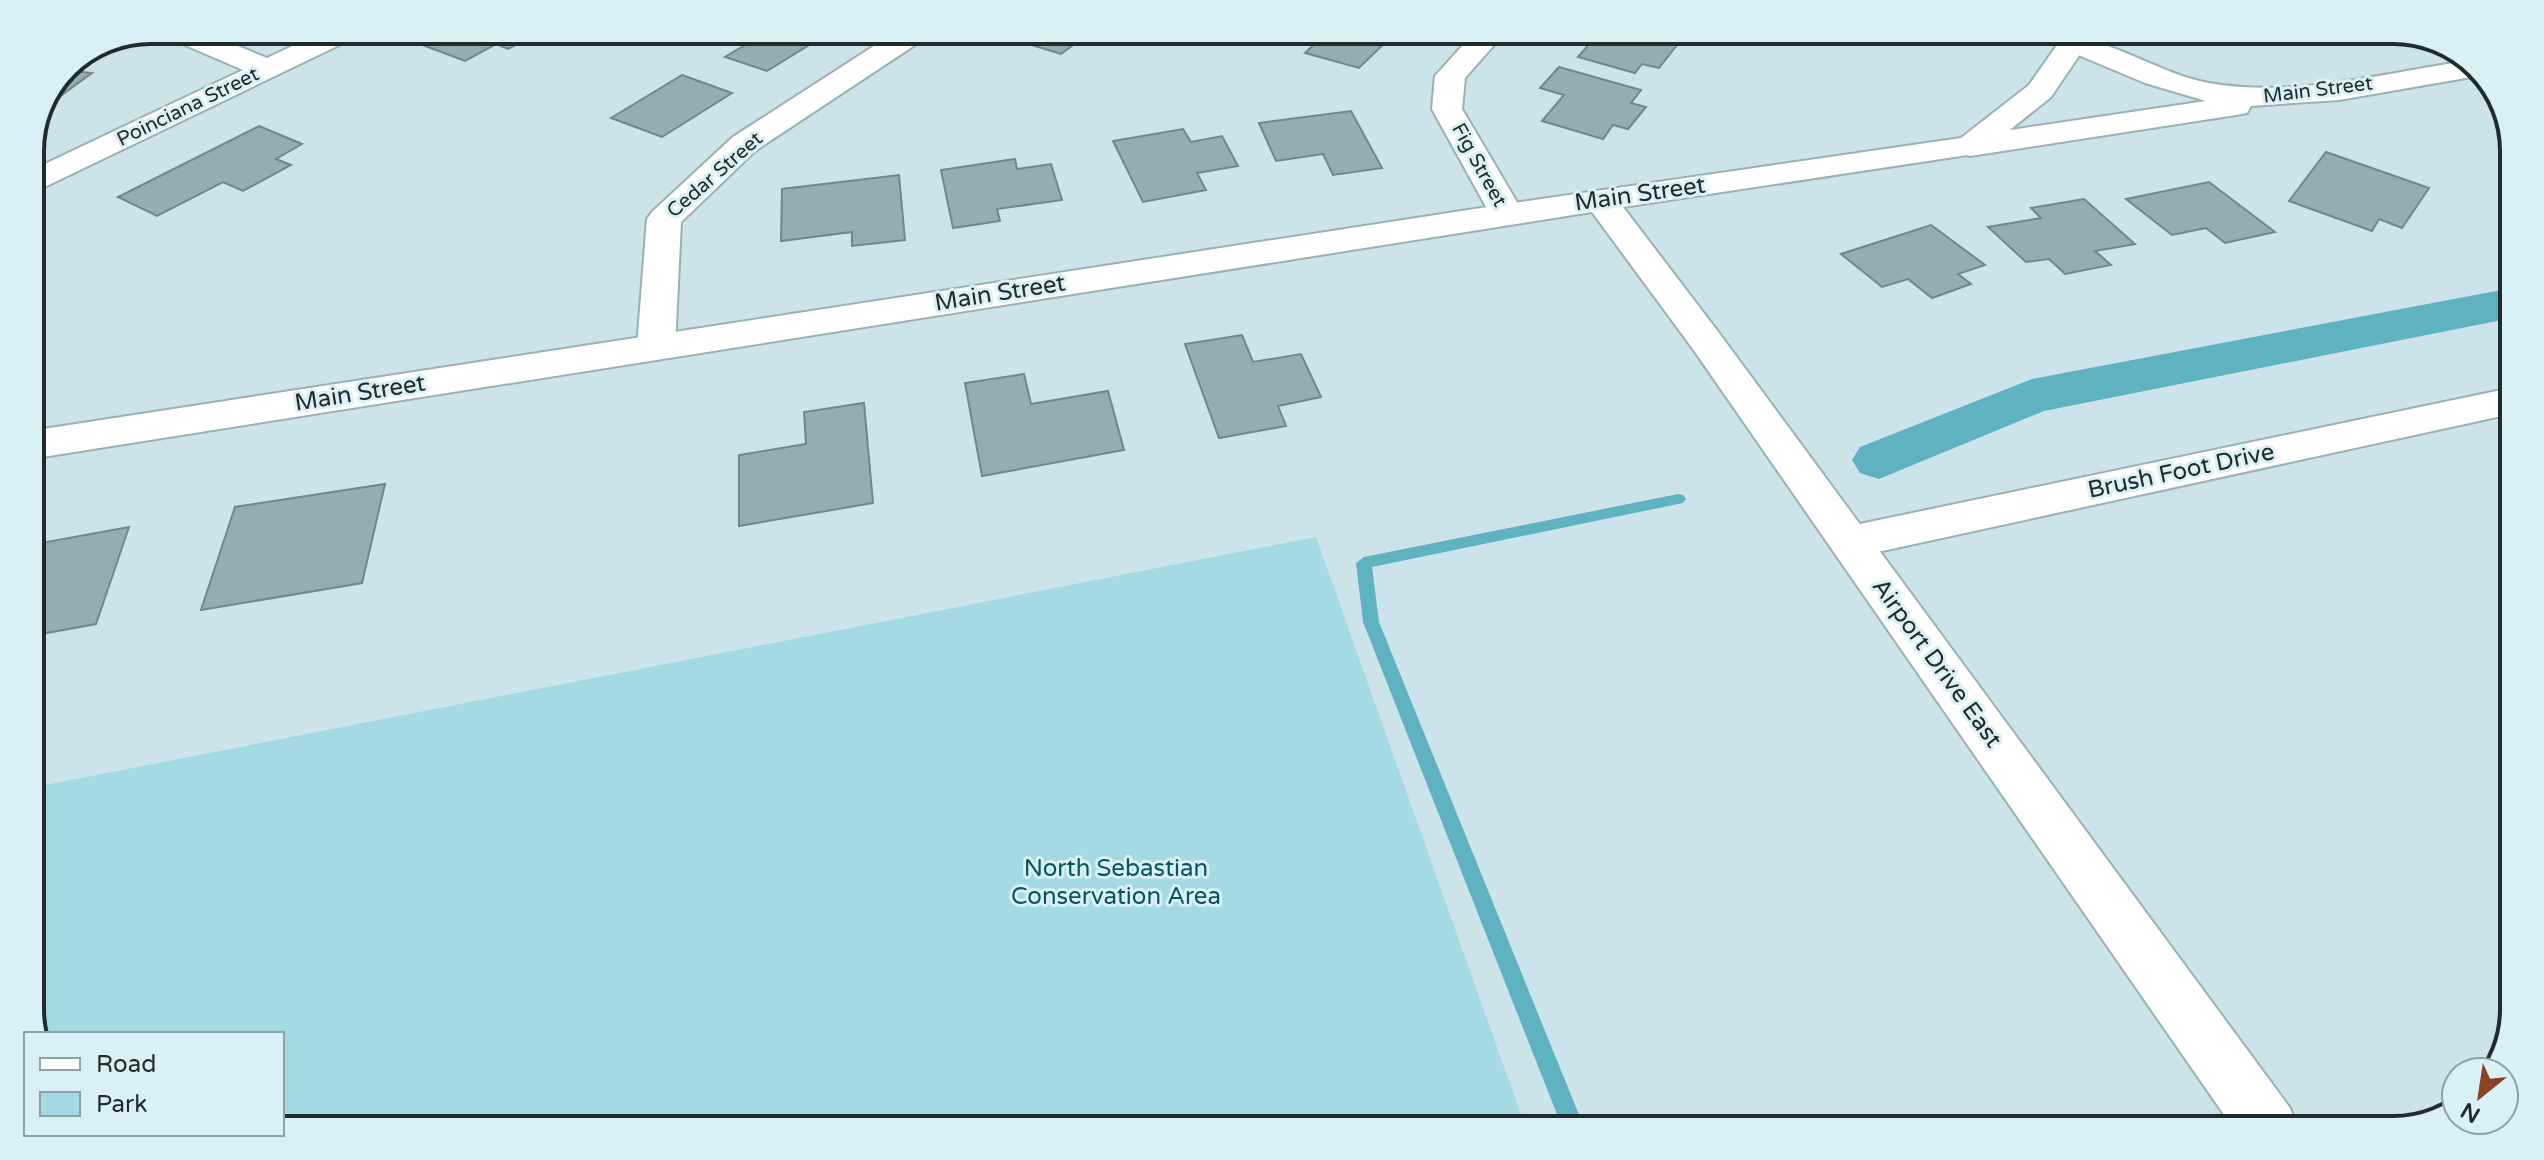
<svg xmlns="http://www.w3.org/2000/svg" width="2544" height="1160" viewBox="0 0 2544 1160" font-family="'Varela Round',sans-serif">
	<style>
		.green { fill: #a4dae4 }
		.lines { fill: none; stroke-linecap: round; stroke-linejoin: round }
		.stream { fill: #5fb3c1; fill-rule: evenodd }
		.canal { fill: #5fb3c1; fill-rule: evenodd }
		.building { fill: #95adb1; stroke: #70878b; stroke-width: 2 }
		.minor-casing { stroke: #99b0b5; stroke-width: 4 }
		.tertiary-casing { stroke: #99b0b5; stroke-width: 4 }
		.minor { fill: #fff; fill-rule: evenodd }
		.tertiary { fill: #fff; fill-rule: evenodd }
		.labels { text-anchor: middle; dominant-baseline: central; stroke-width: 6; stroke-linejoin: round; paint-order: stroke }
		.far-street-label { font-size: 20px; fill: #212a2c; stroke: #d9f1f6 }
		.street-label { font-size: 24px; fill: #212a2c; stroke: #d9f1f6 }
		.park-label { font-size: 24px; fill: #07545f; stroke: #d9f1f6 }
		.rim { fill: none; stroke: #212a2c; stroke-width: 4 }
	</style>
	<rect width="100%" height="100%" fill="#cce4e9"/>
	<!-- green -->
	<path class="green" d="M1316 537 1525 1126 282 1121V1034H37L30 1017V788Z"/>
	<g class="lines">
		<!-- stream -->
		<path class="stream" d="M1678 494 1683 495 1686 499 1683 503 1372 567 1379 622 1584 1127H1562L1363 622 1356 563 1364 557Z"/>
		<!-- canal -->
		<path class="canal" d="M2512 288V318L2044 411 1879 479 1860 473 1852 460 1860 447 2032 379Z"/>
	</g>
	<!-- building -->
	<g class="building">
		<path d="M445 31 541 32 508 49 496 44 465 61 420 44Z"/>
		<path d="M765 33 809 45 767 71 725 57Z"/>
		<path d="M1020 34H1105L1099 38 1087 35 1061 54 1012 39Z"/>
		<path d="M1313 35H1393L1359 68 1305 53 1322 37Z"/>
		<path d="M1596 36H1684L1659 68 1642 64 1635 73 1578 57Z"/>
		<path d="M1559 67 1641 90 1631 103 1646 107 1628 129 1613 125 1603 139 1542 121 1564 95 1540 88Z"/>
		<path d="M63 70 92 73 48 105Z"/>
		<path d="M682 75 732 93 662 137 611 118Z"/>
		<path d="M1351 111 1382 168 1333 175 1323 154 1276 161 1259 123Z"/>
		<path d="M259 126 302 144 276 159 291 165 243 191 223 182 157 216 118 197Z"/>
		<path d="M1183 129 1191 142 1222 136 1238 166 1197 173 1206 190 1143 202 1113 141Z"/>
		<path d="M2326 152 2429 188 2402 228 2379 219 2372 231 2289 201Z"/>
		<path d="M1015 159 1017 169 1051 164 1062 200 997 209 1000 221 953 228 941 170Z"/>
		<path d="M899 175 905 240 852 246V232L781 241 782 189Z"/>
		<path d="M2209 182 2275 232 2225 243 2206 228 2172 235 2126 199Z"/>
		<path d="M2084 199 2135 244 2095 251 2111 265 2065 274 2049 259 2026 262 1988 227 2041 218 2031 208Z"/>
		<path d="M1931 225 1985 265 1958 274 1971 284 1932 298 1908 279 1882 287 1841 254Z"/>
		<path d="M1242 335 1253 362 1301 354 1321 397 1278 406 1286 426 1219 438 1185 344Z"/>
		<path d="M1024 374 1031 404 1108 391 1124 450 982 476 965 383Z"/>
		<path d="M864 403 873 503 739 526V455L806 444 804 412Z"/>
		<path d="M385 484 362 583 201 610 235 507Z"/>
		<path d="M129 527 96 624 30 636V545Z"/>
	</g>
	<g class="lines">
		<defs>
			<g id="minor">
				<path d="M160 30H199L267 58 324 31H360L356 37 30 194V171L243 70 164 36Z"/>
				<path d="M894 33H928L924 39 755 151 681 222 675 347 669 356 656 359 643 356 637 347 647 219 652 212 733 137Z"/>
				<path d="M1472 35 1502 36 1465 78 1462 109 1524 214 1519 221 1507 224 1495 221 1490 214 1432 109 1435 76Z"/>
				<path d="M2063 38C2114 38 2158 74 2209 83 2294 98 2381 74 2465 61L2483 75 2339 100 2251 106 2247 113 2236 115 1970 156 1959 153 1954 146 1959 139 1970 136 2206 101 2145 83 2064 49 2059 43Z"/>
				<path d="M2511 388V414L1850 558 1835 553 1829 542 1835 531 1850 526Z"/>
			</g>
			<path id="tertiary" d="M2062 38H2091L2051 97 1981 153 1623 207 1719 333 2290 1108 2298 1130 2234 1129 1693 349 1592 212 30 459V431L1507 204 1961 138 2029 85Z"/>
		</defs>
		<!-- minor casing -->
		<use href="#minor" class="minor-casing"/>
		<!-- tertiary casing -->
		<use href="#tertiary" class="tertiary-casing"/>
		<!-- minor -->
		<use href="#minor" class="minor"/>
		<!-- tertiary -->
		<use href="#tertiary" class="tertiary"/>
	</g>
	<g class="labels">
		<!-- far-street labels -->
		<g class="far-street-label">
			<text transform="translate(2318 90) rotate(-7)">Main Street</text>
			<text transform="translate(188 107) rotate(-26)">Poinciana Street</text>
			<text transform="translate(1479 165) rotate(61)">Fig Street</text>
			<text transform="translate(715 175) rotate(-41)">Cedar Street</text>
		</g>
		<!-- street labels -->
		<g class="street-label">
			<text transform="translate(1640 194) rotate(-8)">Main Street</text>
			<text transform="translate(1000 293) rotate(-9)">Main Street</text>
			<text transform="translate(360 393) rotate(-9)">Main Street</text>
			<text transform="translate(2181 471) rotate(-12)">Brush Foot Drive</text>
			<text transform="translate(1937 663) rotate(54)">Airport Drive East</text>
		</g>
		<!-- park labels -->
		<g class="park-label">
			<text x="1116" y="868">North Sebastian<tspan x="1116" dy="28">Conservation Area</tspan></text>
		</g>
	</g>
	<!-- crop -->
	<path d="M0 0H2544V1160H0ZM151 44H2393A107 107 0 0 1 2500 151V1009A107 107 0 0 1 2393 1116H151A107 107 0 0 1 44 1009V151A107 107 0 0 1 151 44Z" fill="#d9f1f6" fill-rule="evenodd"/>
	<path class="rim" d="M151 44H2393A107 107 0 0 1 2500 151V1009A107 107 0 0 1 2393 1116H151A107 107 0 0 1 44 1009V151A107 107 0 0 1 151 44Z"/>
	<!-- legend -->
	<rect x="24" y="1032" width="260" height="104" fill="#d9f1f6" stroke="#8fa1a5" stroke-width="2"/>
	<rect x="40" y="1058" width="40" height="12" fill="#ffffff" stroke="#8fa1a5" stroke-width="2"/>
	<text x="96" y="1072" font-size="24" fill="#212a2c">Road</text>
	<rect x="40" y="1092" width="40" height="24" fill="#a4dae4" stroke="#8fa1a5" stroke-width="2"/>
	<text x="96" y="1112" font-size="24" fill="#212a2c">Park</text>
	<!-- north arrow -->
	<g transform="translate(2480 1096) rotate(210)"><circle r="38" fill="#d9f1f6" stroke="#8fa1a5" stroke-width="2"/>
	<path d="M0-6L14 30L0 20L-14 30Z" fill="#8a4320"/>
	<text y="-12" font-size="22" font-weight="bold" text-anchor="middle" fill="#212a2c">N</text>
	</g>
</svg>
